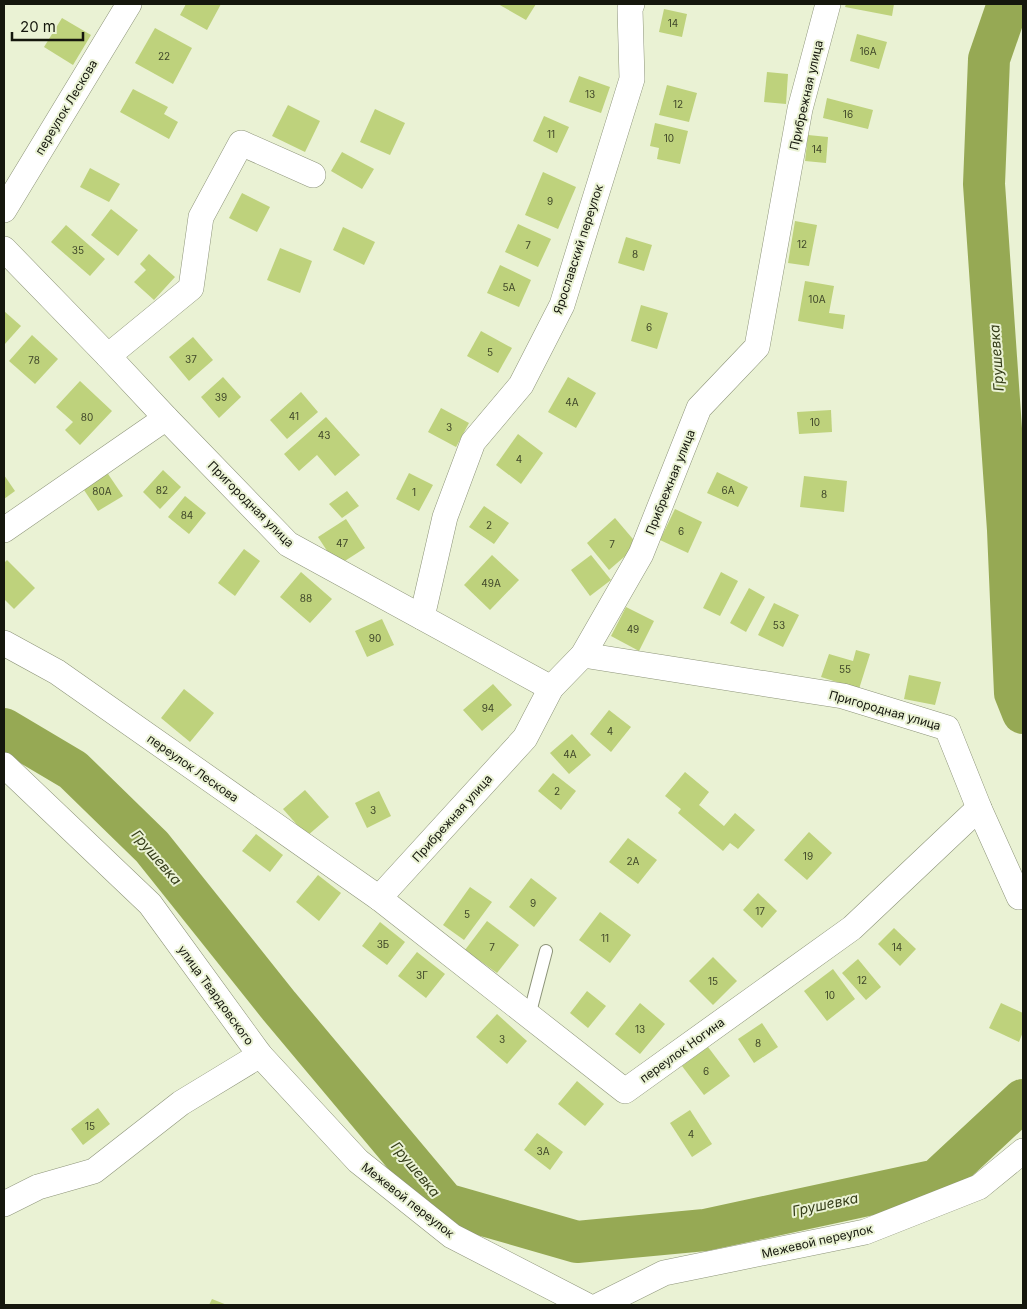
<svg xmlns="http://www.w3.org/2000/svg" width="1027" height="1309" viewBox="0 0 1027 1309" font-family="Inter,sans-serif">
	<style>
		.lines { fill: none; stroke-linecap: round; stroke-linejoin: round }
		.river { stroke: #96a954; stroke-width: 42 }
		.building { fill: #bed27c }
		.lane-casing { stroke: #8d9479; stroke-width: 14 }
		.street-casing { stroke: #8d9479; stroke-width: 26 }
		.lane { stroke: #fff; stroke-width: 12 }
		.street { stroke: #fff; stroke-width: 25 }
		.labels { text-anchor: middle; dominant-baseline: central; stroke-width: 4; stroke-linejoin: round; paint-order: stroke }
		.number-label { font-size: 10px; fill: #3f4629 }
		.street-label { font-size: 12px; fill: #15170d; stroke: #eaf2d4 }
		.water-label { font-size: 14px; font-style: italic; fill: #353d19; stroke: #eaf2d4 }
	</style>
	<rect width="100%" height="100%" fill="#eaf2d4"/>
	<g class="lines">
		<!-- river -->
		<g class="river">
			<path d="M1008 4 989 59 984 184 1008 530 1015 693 1023 713"/>
			<path d="M4 729 73 770 152 847 279 1006 445 1204 577 1242 705 1230 937 1180 1023 1100"/>
		</g>
	</g>
	<!-- building -->
	<g class="building">
		<path d="M186 4H221L207 30 180 15Z"/>
		<path d="M498 4H536L526 20Z"/>
		<path d="M846 4H894L892 16 845 7Z"/>
		<path d="M664 9 687 14 682 37 659 32Z"/>
		<path d="M62 18 91 35 73 65 44 47Z"/>
		<path d="M155 28 192 48 173 84 135 63Z"/>
		<path d="M857 34 887 42 879 69 850 61Z"/>
		<path d="M767 72 788 74 786 104 764 102Z"/>
		<path d="M579 76 610 87 601 113 569 102Z"/>
		<path d="M667 85 697 93 689 122 659 115Z"/>
		<path d="M133 89 168 107 164 114 178 122 169 139 120 112Z"/>
		<path d="M827 98 873 110 868 129 823 118Z"/>
		<path d="M288 105 320 121 305 152 272 136Z"/>
		<path d="M375 109 405 123 390 155 360 142Z"/>
		<path d="M544 116 569 127 557 153 533 141Z"/>
		<path d="M655 123 688 131 680 164 657 159 659 148 650 146Z"/>
		<path d="M808 135 828 137 826 163 805 161Z"/>
		<path d="M342 152 374 169 362 189 331 171Z"/>
		<path d="M90 168 120 184 109 202 80 187Z"/>
		<path d="M543 172 576 187 558 229 525 215Z"/>
		<path d="M242 193 270 207 257 232 229 218Z"/>
		<path d="M111 209 138 230 118 256 91 235Z"/>
		<path d="M795 221 817 225 809 266 788 263Z"/>
		<path d="M518 224 551 239 538 267 505 252Z"/>
		<path d="M66 225 105 259 90 276 51 242Z"/>
		<path d="M343 227 375 242 364 265 333 250Z"/>
		<path d="M626 237 652 245 644 271 618 263Z"/>
		<path d="M280 248 312 261 300 293 267 280Z"/>
		<path d="M149 254 175 277 154 300 134 282 146 270 140 264Z"/>
		<path d="M500 265 531 280 519 307 487 293Z"/>
		<path d="M805 281 834 286 829 313 845 315 843 329 798 321Z"/>
		<path d="M641 305 668 313 657 349 631 341Z"/>
		<path d="M4 311 21 326 4 345Z"/>
		<path d="M481 331 512 348 498 373 467 356Z"/>
		<path d="M32 335 58 359 35 384 9 361Z"/>
		<path d="M193 337 213 360 189 381 169 357Z"/>
		<path d="M223 377 241 397 219 418 201 397Z"/>
		<path d="M568 377 596 393 576 428 548 412Z"/>
		<path d="M80 381 112 411 80 445 65 430 73 422 56 407Z"/>
		<path d="M301 392 318 412 287 439 270 420Z"/>
		<path d="M441 408 469 423 456 447 428 432Z"/>
		<path d="M831 410 832 432 799 434 797 412Z"/>
		<path d="M326 417 360 455 335 476 317 455 299 471 284 454Z"/>
		<path d="M518 434 543 453 521 484 496 465Z"/>
		<path d="M163 470 181 487 160 509 143 492Z"/>
		<path d="M106 471 123 496 98 511 82 487Z"/>
		<path d="M717 472 748 487 738 507 707 493Z"/>
		<path d="M409 473 433 485 419 511 396 499Z"/>
		<path d="M4 475 15 491 4 499Z"/>
		<path d="M804 476 847 481 844 512 800 507Z"/>
		<path d="M347 491 359 506 342 518 329 504Z"/>
		<path d="M185 496 206 513 189 534 168 517Z"/>
		<path d="M484 506 509 523 494 544 469 527Z"/>
		<path d="M675 509 702 522 688 553 660 540Z"/>
		<path d="M615 518 638 545 609 570 587 543Z"/>
		<path d="M346 519 365 548 337 566 318 537Z"/>
		<path d="M244 549 260 561 235 596 218 583Z"/>
		<path d="M492 555 519 580 490 610 464 585Z"/>
		<path d="M591 555 611 580 590 596 571 570Z"/>
		<path d="M7 560 35 588 14 609 4 599V563Z"/>
		<path d="M301 572 332 599 310 623 280 597Z"/>
		<path d="M721 572 738 581 720 616 703 608Z"/>
		<path d="M749 588 765 597 746 632 730 623Z"/>
		<path d="M774 603 799 615 783 647 758 635Z"/>
		<path d="M626 607 654 621 639 651 611 636Z"/>
		<path d="M382 619 394 645 367 657 355 631Z"/>
		<path d="M856 650 870 654 859 689 821 677 829 654 853 661Z"/>
		<path d="M909 675 941 682 935 705 904 699Z"/>
		<path d="M493 684 512 705 482 731 463 710Z"/>
		<path d="M184 689 214 713 190 742 161 718Z"/>
		<path d="M609 710 631 727 611 752 590 734Z"/>
		<path d="M572 734 591 755 569 774 550 753Z"/>
		<path d="M685 772 709 792 699 805 724 826 735 813 755 830 738 849 730 843 723 851 678 813 681 809 665 796Z"/>
		<path d="M553 773 576 791 561 810 538 791Z"/>
		<path d="M305 790 329 817 307 836 283 809Z"/>
		<path d="M379 791 391 816 367 828 355 803Z"/>
		<path d="M809 832 832 853 807 880 784 860Z"/>
		<path d="M256 834 283 855 270 872 242 851Z"/>
		<path d="M628 838 657 860 638 884 609 862Z"/>
		<path d="M318 875 341 893 319 921 296 902Z"/>
		<path d="M531 878 557 898 534 927 509 907Z"/>
		<path d="M470 887 492 902 464 940 443 925Z"/>
		<path d="M758 893 777 911 762 928 743 910Z"/>
		<path d="M600 912 631 935 610 963 579 940Z"/>
		<path d="M487 921 519 945 497 973 465 950Z"/>
		<path d="M380 922 405 942 387 965 362 946Z"/>
		<path d="M894 928 916 949 900 966 878 944Z"/>
		<path d="M417 952 445 974 426 998 398 976Z"/>
		<path d="M713 957 737 981 713 1005 689 981Z"/>
		<path d="M858 959 881 987 866 1000 842 973Z"/>
		<path d="M833 969 855 999 827 1021 804 991Z"/>
		<path d="M587 991 606 1006 588 1028 570 1013Z"/>
		<path d="M640 1003 665 1024 640 1054 615 1034Z"/>
		<path d="M1001 1003 1023 1013V1032L1019 1042 989 1028Z"/>
		<path d="M497 1014 527 1041 507 1064 476 1037Z"/>
		<path d="M762 1023 778 1047 754 1063 738 1039Z"/>
		<path d="M708 1047 730 1076 704 1095 682 1066Z"/>
		<path d="M577 1081 604 1104 585 1126 558 1104Z"/>
		<path d="M98 1108 110 1124 83 1145 71 1129Z"/>
		<path d="M690 1110 712 1144 692 1157 670 1123Z"/>
		<path d="M537 1133 563 1152 550 1170 524 1150Z"/>
		<path d="M212 1299 227 1305H209Z"/>
	</g>
	<g class="lines">
		<defs>
			<path id="lane" d="M529 1016 546 951"/>
			<g id="street">
				<path d="M4 210 129 4"/>
				<path d="M4 249 108 356 166 418 288 544 551 688"/>
				<path d="M108 356 191 288 201 217 241 143 313 175"/>
				<path d="M4 530 166 418"/>
				<path d="M422 617 445 517 473 442 521 385 562 305 632 79 630 9 632 4"/>
				<path d="M4 643 57 672 379 898 625 1091 852 928 979 808"/>
				<path d="M583 655 843 696 947 728 979 808 1019 897"/>
				<path d="M4 765 150 904 260 1055 358 1161 452 1236 586 1305"/>
				<path d="M379 898 525 738 551 688 583 655 641 554 699 408 757 347 800 109 828 4"/>
				<path d="M4 1204 38 1187 94 1171 181 1103 260 1055"/>
				<path d="M600 1305 664 1273 865 1232 979 1187 1023 1151"/>
			</g>
		</defs>
		<!-- lane casing -->
		<use href="#lane" class="lane-casing"/>
		<!-- street casing -->
		<use href="#street" class="street-casing"/>
		<!-- lane -->
		<use href="#lane" class="lane"/>
		<!-- street -->
		<use href="#street" class="street"/>
	</g>
	<g class="labels">
		<!-- number labels -->
		<g class="number-label">
			<text x="673" y="23">14</text>
			<text x="868" y="51">16А</text>
			<text x="164" y="56">22</text>
			<text x="590" y="94">13</text>
			<text x="678" y="104">12</text>
			<text x="848" y="114">16</text>
			<text x="551" y="134">11</text>
			<text x="669" y="138">10</text>
			<text x="817" y="149">14</text>
			<text x="550" y="201">9</text>
			<text x="802" y="244">12</text>
			<text x="528" y="245">7</text>
			<text x="78" y="250">35</text>
			<text x="635" y="254">8</text>
			<text x="509" y="287">5А</text>
			<text x="817" y="299">10А</text>
			<text x="649" y="327">6</text>
			<text x="490" y="352">5</text>
			<text x="191" y="359">37</text>
			<text x="34" y="360">78</text>
			<text x="221" y="397">39</text>
			<text x="572" y="402">4А</text>
			<text x="294" y="416">41</text>
			<text x="87" y="417">80</text>
			<text x="815" y="422">10</text>
			<text x="449" y="427">3</text>
			<text x="324" y="435">43</text>
			<text x="519" y="459">4</text>
			<text x="162" y="490">82</text>
			<text x="728" y="490">6А</text>
			<text x="102" y="491">80А</text>
			<text x="414" y="492">1</text>
			<text x="824" y="494">8</text>
			<text x="187" y="515">84</text>
			<text x="489" y="525">2</text>
			<text x="681" y="531">6</text>
			<text x="342" y="543">47</text>
			<text x="612" y="544">7</text>
			<text x="491" y="583">49А</text>
			<text x="306" y="598">88</text>
			<text x="779" y="625">53</text>
			<text x="633" y="629">49</text>
			<text x="375" y="638">90</text>
			<text x="845" y="669">55</text>
			<text x="488" y="708">94</text>
			<text x="610" y="731">4</text>
			<text x="570" y="754">4А</text>
			<text x="557" y="791">2</text>
			<text x="373" y="810">3</text>
			<text x="808" y="856">19</text>
			<text x="633" y="861">2А</text>
			<text x="533" y="903">9</text>
			<text x="760" y="911">17</text>
			<text x="467" y="914">5</text>
			<text x="605" y="938">11</text>
			<text x="383" y="944">3Б</text>
			<text x="492" y="947">7</text>
			<text x="897" y="947">14</text>
			<text x="422" y="975">3Г</text>
			<text x="862" y="980">12</text>
			<text x="713" y="981">15</text>
			<text x="830" y="995">10</text>
			<text x="640" y="1029">13</text>
			<text x="502" y="1039">3</text>
			<text x="758" y="1043">8</text>
			<text x="706" y="1071">6</text>
			<text x="90" y="1126">15</text>
			<text x="691" y="1134">4</text>
			<text x="543" y="1151">3А</text>
		</g>
		<!-- street labels -->
		<g class="street-label">
			<text transform="translate(806 95) rotate(-77)">Прибрежная улица</text>
			<text transform="translate(66 107) rotate(-59)">переулок Лескова</text>
			<text transform="translate(578 249) rotate(-72)">Ярославский переулок</text>
			<text transform="translate(670 482) rotate(-68)">Прибрежная улица</text>
			<text transform="translate(251 504) rotate(45)">Пригородная улица</text>
			<text transform="translate(885 710) rotate(16)">Пригородная улица</text>
			<text transform="translate(193 768) rotate(35)">переулок Лескова</text>
			<text transform="translate(452 818) rotate(-48)">Прибрежная улица</text>
			<text transform="translate(216 995) rotate(54)">улица Твардовского</text>
			<text transform="translate(682 1050) rotate(-36)">переулок Ногина</text>
			<text transform="translate(408 1200) rotate(38)">Межевой переулок</text>
			<text transform="translate(817 1241) rotate(-13)">Межевой переулок</text>
		</g>
		<!-- water labels -->
		<g class="water-label">
			<text transform="translate(996 358) rotate(-94)">Грушевка</text>
			<text transform="translate(157 857) rotate(49)">Грушевка</text>
			<text transform="translate(416 1169) rotate(50)">Грушевка</text>
			<text transform="translate(825 1204) rotate(-12)">Грушевка</text>
		</g>
	</g>
	<!-- border -->
	<rect width="1027" height="1309" fill="none" stroke="#15170d" stroke-width="10"/>
	<!-- scale -->
	<path d="M12 32v8h71v-8" fill="none" stroke="#15170d" stroke-width="2.5"/>
	<text x="20" y="32" font-size="15" fill="#15170d" stroke="#eaf2d4" stroke-width="4" paint-order="stroke">20 m</text>
</svg>
